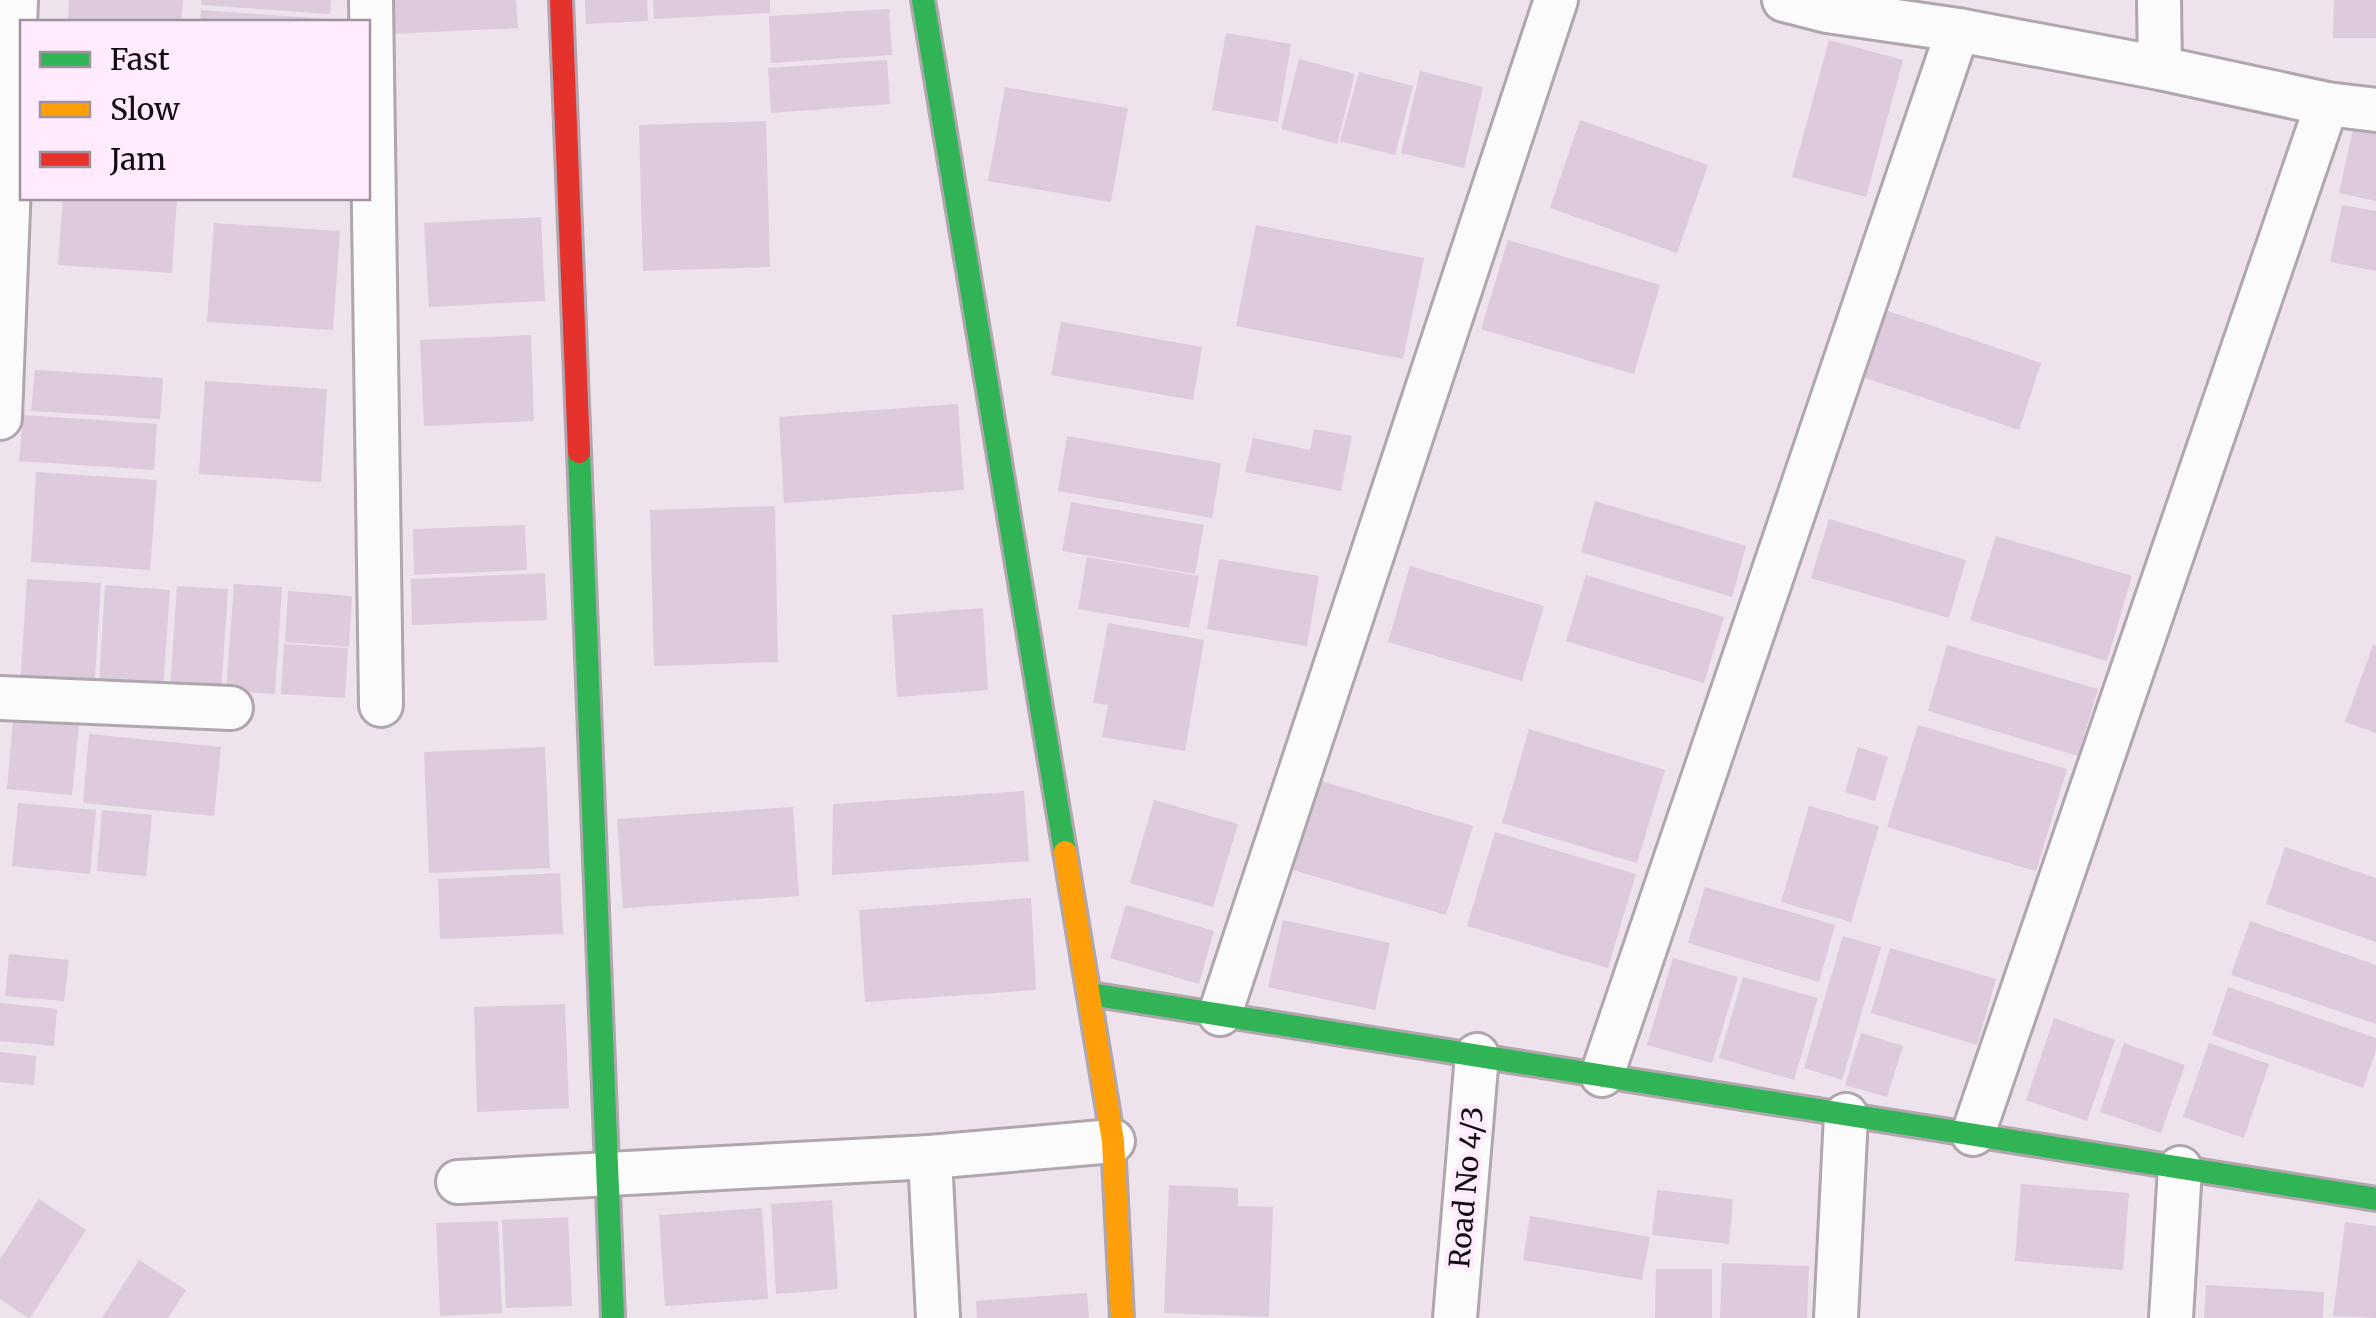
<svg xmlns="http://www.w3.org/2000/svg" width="2376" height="1318" viewBox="0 0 2376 1318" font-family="Merriweather,serif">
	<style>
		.building { fill: #ddcadc }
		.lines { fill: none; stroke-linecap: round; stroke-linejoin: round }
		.street-casing { stroke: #afa6ae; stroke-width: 48 }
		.fast-casing { stroke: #afa6ae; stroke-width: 28 }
		.slow-casing { stroke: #afa6ae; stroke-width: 28 }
		.jam-casing { stroke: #afa6ae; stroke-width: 28 }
		.street { stroke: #fcfbfc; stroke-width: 42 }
		.fast { stroke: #30b455; stroke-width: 22 }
		.slow { stroke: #ff9f0a; stroke-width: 22 }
		.jam { stroke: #e5322d; stroke-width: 22 }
		.labels { text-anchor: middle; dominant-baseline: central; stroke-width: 9; stroke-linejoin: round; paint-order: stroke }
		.street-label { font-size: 28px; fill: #140c13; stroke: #ffebfd }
	</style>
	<rect width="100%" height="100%" fill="#eee2ed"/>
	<!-- building -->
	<g class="building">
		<path d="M69 0H183L181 22H68Z"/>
		<path d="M202 0H331L330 14 201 5Z"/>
		<path d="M388 0H516L518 28 390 34Z"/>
		<path d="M585 0H647L648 21 586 24Z"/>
		<path d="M653 0H770V13L654 19Z"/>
		<path d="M2334 0H2376V38H2333Z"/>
		<path d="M889 9 892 55 771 63 769 16Z"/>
		<path d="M201 10 328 19V22H200Z"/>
		<path d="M1226 33 1291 44 1278 122 1212 110Z"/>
		<path d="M1829 40 1903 60 1866 197 1792 177Z"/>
		<path d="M1299 59 1355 74 1337 144 1281 129Z"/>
		<path d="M887 60 890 104 771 113 768 68Z"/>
		<path d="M1420 71 1483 87 1464 168 1401 153Z"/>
		<path d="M1359 72 1413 86 1395 155 1340 141Z"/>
		<path d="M1005 87 1128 108 1111 202 988 181Z"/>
		<path d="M1580 120 1708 165 1677 253 1550 208Z"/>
		<path d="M766 121 770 267 643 271 639 125Z"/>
		<path d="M2354 125 2376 130V201L2339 193Z"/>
		<path d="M63 198H177L172 273 58 265Z"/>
		<path d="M2342 205 2376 211V271L2330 262Z"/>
		<path d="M541 217 545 301 429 307 424 223Z"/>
		<path d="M214 223 340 231 333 330 207 322Z"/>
		<path d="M1256 225 1424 258 1403 359 1236 326Z"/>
		<path d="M1508 240 1660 285 1634 374 1481 329Z"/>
		<path d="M1885 310 2041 363 2019 430 1862 377Z"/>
		<path d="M1061 322 1202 347 1193 400 1051 375Z"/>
		<path d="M531 335 534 421 424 426 420 340Z"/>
		<path d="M35 370 163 378 160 419 31 411Z"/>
		<path d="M205 381 327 389 321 482 199 474Z"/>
		<path d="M958 404 964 490 784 503 779 417Z"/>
		<path d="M23 415 157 424 154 470 19 461Z"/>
		<path d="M1314 429 1352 436 1341 491 1245 472 1253 438 1310 450Z"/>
		<path d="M1067 436 1221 463 1212 518 1058 491Z"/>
		<path d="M36 472 157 480 150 570 31 562Z"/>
		<path d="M1595 501 1746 546 1732 597 1581 552Z"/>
		<path d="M1071 502 1204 525 1195 574 1062 551Z"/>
		<path d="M775 506 778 662 654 666 650 510Z"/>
		<path d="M1829 519 1966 560 1949 618 1811 578Z"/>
		<path d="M525 525 527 570 414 575 413 529Z"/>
		<path d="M1996 536 2132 576 2107 661 1970 620Z"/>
		<path d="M1087 557 1199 576 1189 628 1078 609Z"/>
		<path d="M1219 559 1319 576 1307 646 1207 629Z"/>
		<path d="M1410 566 1544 606 1522 681 1388 642Z"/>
		<path d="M545 573 547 620 412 625 411 579Z"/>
		<path d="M1586 575 1724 617 1704 683 1566 641Z"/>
		<path d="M27 579 101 583 94 691 20 686Z"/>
		<path d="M234 584 282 587 275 694 226 691Z"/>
		<path d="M105 585 170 590 163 690 99 685Z"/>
		<path d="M177 586 228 589 221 692 170 689Z"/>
		<path d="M288 591 352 596 349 647 285 642Z"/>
		<path d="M983 608 988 690 897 697 892 615Z"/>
		<path d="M1108 623 1204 640 1185 751 1102 737 1108 705 1093 703Z"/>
		<path d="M284 644 348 648 345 698 281 694Z"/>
		<path d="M1947 645 2098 689 2078 756 1928 711Z"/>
		<path d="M2373 645 2376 646V733L2345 722Z"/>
		<path d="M13 719 79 725 72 795 7 789Z"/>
		<path d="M1918 725 2067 769 2036 871 1887 827Z"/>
		<path d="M1529 729 1665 770 1637 863 1502 823Z"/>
		<path d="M89 734 221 747 214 816 83 803Z"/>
		<path d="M545 747 550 868 429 873 424 752Z"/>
		<path d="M1858 747 1888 757 1875 801 1845 792Z"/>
		<path d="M1317 780 1473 826 1446 915 1290 869Z"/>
		<path d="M1024 791 1029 861 832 875 833 804Z"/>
		<path d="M1154 800 1238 824 1213 907 1130 883Z"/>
		<path d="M18 803 96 810 90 874 12 866Z"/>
		<path d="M1809 806 1879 826 1851 922 1781 902Z"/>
		<path d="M793 807 799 896 623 908 617 819Z"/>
		<path d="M102 810 152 815 146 876 97 871Z"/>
		<path d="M1495 832 1636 874 1608 968 1467 926Z"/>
		<path d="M2285 847 2376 878V942L2266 904Z"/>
		<path d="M560 873 563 934 440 939 438 879Z"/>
		<path d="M1705 887 1835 925 1819 982 1688 943Z"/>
		<path d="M1031 898 1036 990 865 1002 859 910Z"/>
		<path d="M1126 905 1214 931 1199 984 1110 958Z"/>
		<path d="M1283 920 1390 943 1375 1010 1268 987Z"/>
		<path d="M2250 921 2376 965V1024L2231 975Z"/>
		<path d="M1843 936 1881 947 1842 1080 1804 1068Z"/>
		<path d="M1890 948 1996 979 1977 1045 1871 1013Z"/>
		<path d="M9 954 69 960 64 1001 5 996Z"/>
		<path d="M1673 958 1738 977 1712 1063 1647 1045Z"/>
		<path d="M1743 977 1818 998 1794 1080 1719 1058Z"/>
		<path d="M2228 987 2376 1038V1050L2363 1088 2212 1035Z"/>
		<path d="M0 1003 57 1009 54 1046 0 1041Z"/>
		<path d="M565 1004 569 1108 477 1112 474 1007Z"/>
		<path d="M2054 1018 2115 1040 2087 1121 2026 1100Z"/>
		<path d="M1861 1033 1903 1046 1887 1097 1845 1085Z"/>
		<path d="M2124 1043 2185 1065 2161 1133 2100 1112Z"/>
		<path d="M2209 1043 2269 1064 2244 1138 2183 1117Z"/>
		<path d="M0 1052 36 1056 34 1085 0 1082Z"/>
		<path d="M2021 1184 2129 1193 2123 1270 2015 1261Z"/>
		<path d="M1169 1185 1238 1188V1206L1273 1207 1269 1317 1164 1313Z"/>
		<path d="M1657 1190 1733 1199 1729 1244 1652 1235Z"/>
		<path d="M39 1199 86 1230 30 1318H28L0 1299V1259Z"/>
		<path d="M832 1200 838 1289 776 1294 771 1204Z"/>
		<path d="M762 1208 768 1299 665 1306 659 1215Z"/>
		<path d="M1530 1216 1650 1237 1642 1280 1523 1260Z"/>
		<path d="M568 1217 572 1306 506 1308 502 1220Z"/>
		<path d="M498 1221 502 1313 440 1316 436 1223Z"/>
		<path d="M2345 1222 2376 1226V1318L2333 1316Z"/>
		<path d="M139 1260 186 1290 168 1318H102Z"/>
		<path d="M1722 1263 1809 1266 1807 1318H1720Z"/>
		<path d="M1656 1269H1712V1318H1655Z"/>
		<path d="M2206 1285 2324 1292 2323 1318H2204Z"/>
		<path d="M1087 1293 1089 1318H977L976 1301Z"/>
	</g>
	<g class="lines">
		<defs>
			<g id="street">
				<path d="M371 0 381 705"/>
				<path d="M1784 0 1827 11 1958 30 2160 68 2327 104 2376 110"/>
				<path d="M2159 0 2160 68"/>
				<path d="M0 418 16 0"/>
				<path d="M0 698 231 708"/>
				<path d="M1220 1014 1556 0"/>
				<path d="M1602 1075 1958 30"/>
				<path d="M1973 1134 2327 104"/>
				<path d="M930 1157 938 1318"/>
				<path d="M458 1182 930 1157 1113 1141"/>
				<path d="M1455 1318 1477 1055"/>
				<path d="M1836 1318 1846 1115"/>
				<path d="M2171 1318 2180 1168"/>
			</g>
			<g id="fast">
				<path d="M923 0 1065 852"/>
				<path d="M579 452 613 1318"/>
				<path d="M1090 994 2376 1199"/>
			</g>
			<path id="slow" d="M1065 852 1113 1141 1122 1318"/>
			<path id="jam" d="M561 0 579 452"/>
		</defs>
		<!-- street casing -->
		<use href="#street" class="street-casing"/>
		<!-- fast casing -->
		<use href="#fast" class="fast-casing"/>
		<!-- slow casing -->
		<use href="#slow" class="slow-casing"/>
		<!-- jam casing -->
		<use href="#jam" class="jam-casing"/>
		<!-- street -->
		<use href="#street" class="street"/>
		<!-- fast -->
		<use href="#fast" class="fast"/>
		<!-- slow -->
		<use href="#slow" class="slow"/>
		<!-- jam -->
		<use href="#jam" class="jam"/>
	</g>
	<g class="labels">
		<!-- street labels -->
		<g class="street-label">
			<text transform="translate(1466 1187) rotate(-85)">Road No 4/3</text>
		</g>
	</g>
	<!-- legend -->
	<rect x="20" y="20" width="350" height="180" fill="#ffebfd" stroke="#a1929f" stroke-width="2.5"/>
	<rect x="40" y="52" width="50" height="15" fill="#30b455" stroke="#a1929f" stroke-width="2.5"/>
	<text x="110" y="70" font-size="30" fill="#140c13">Fast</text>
	<rect x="40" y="102" width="50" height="15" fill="#ff9f0a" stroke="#a1929f" stroke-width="2.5"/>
	<text x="110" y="120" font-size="30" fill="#140c13">Slow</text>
	<rect x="40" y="152" width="50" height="15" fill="#e5322d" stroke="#a1929f" stroke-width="2.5"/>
	<text x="110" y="170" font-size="30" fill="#140c13">Jam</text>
</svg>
